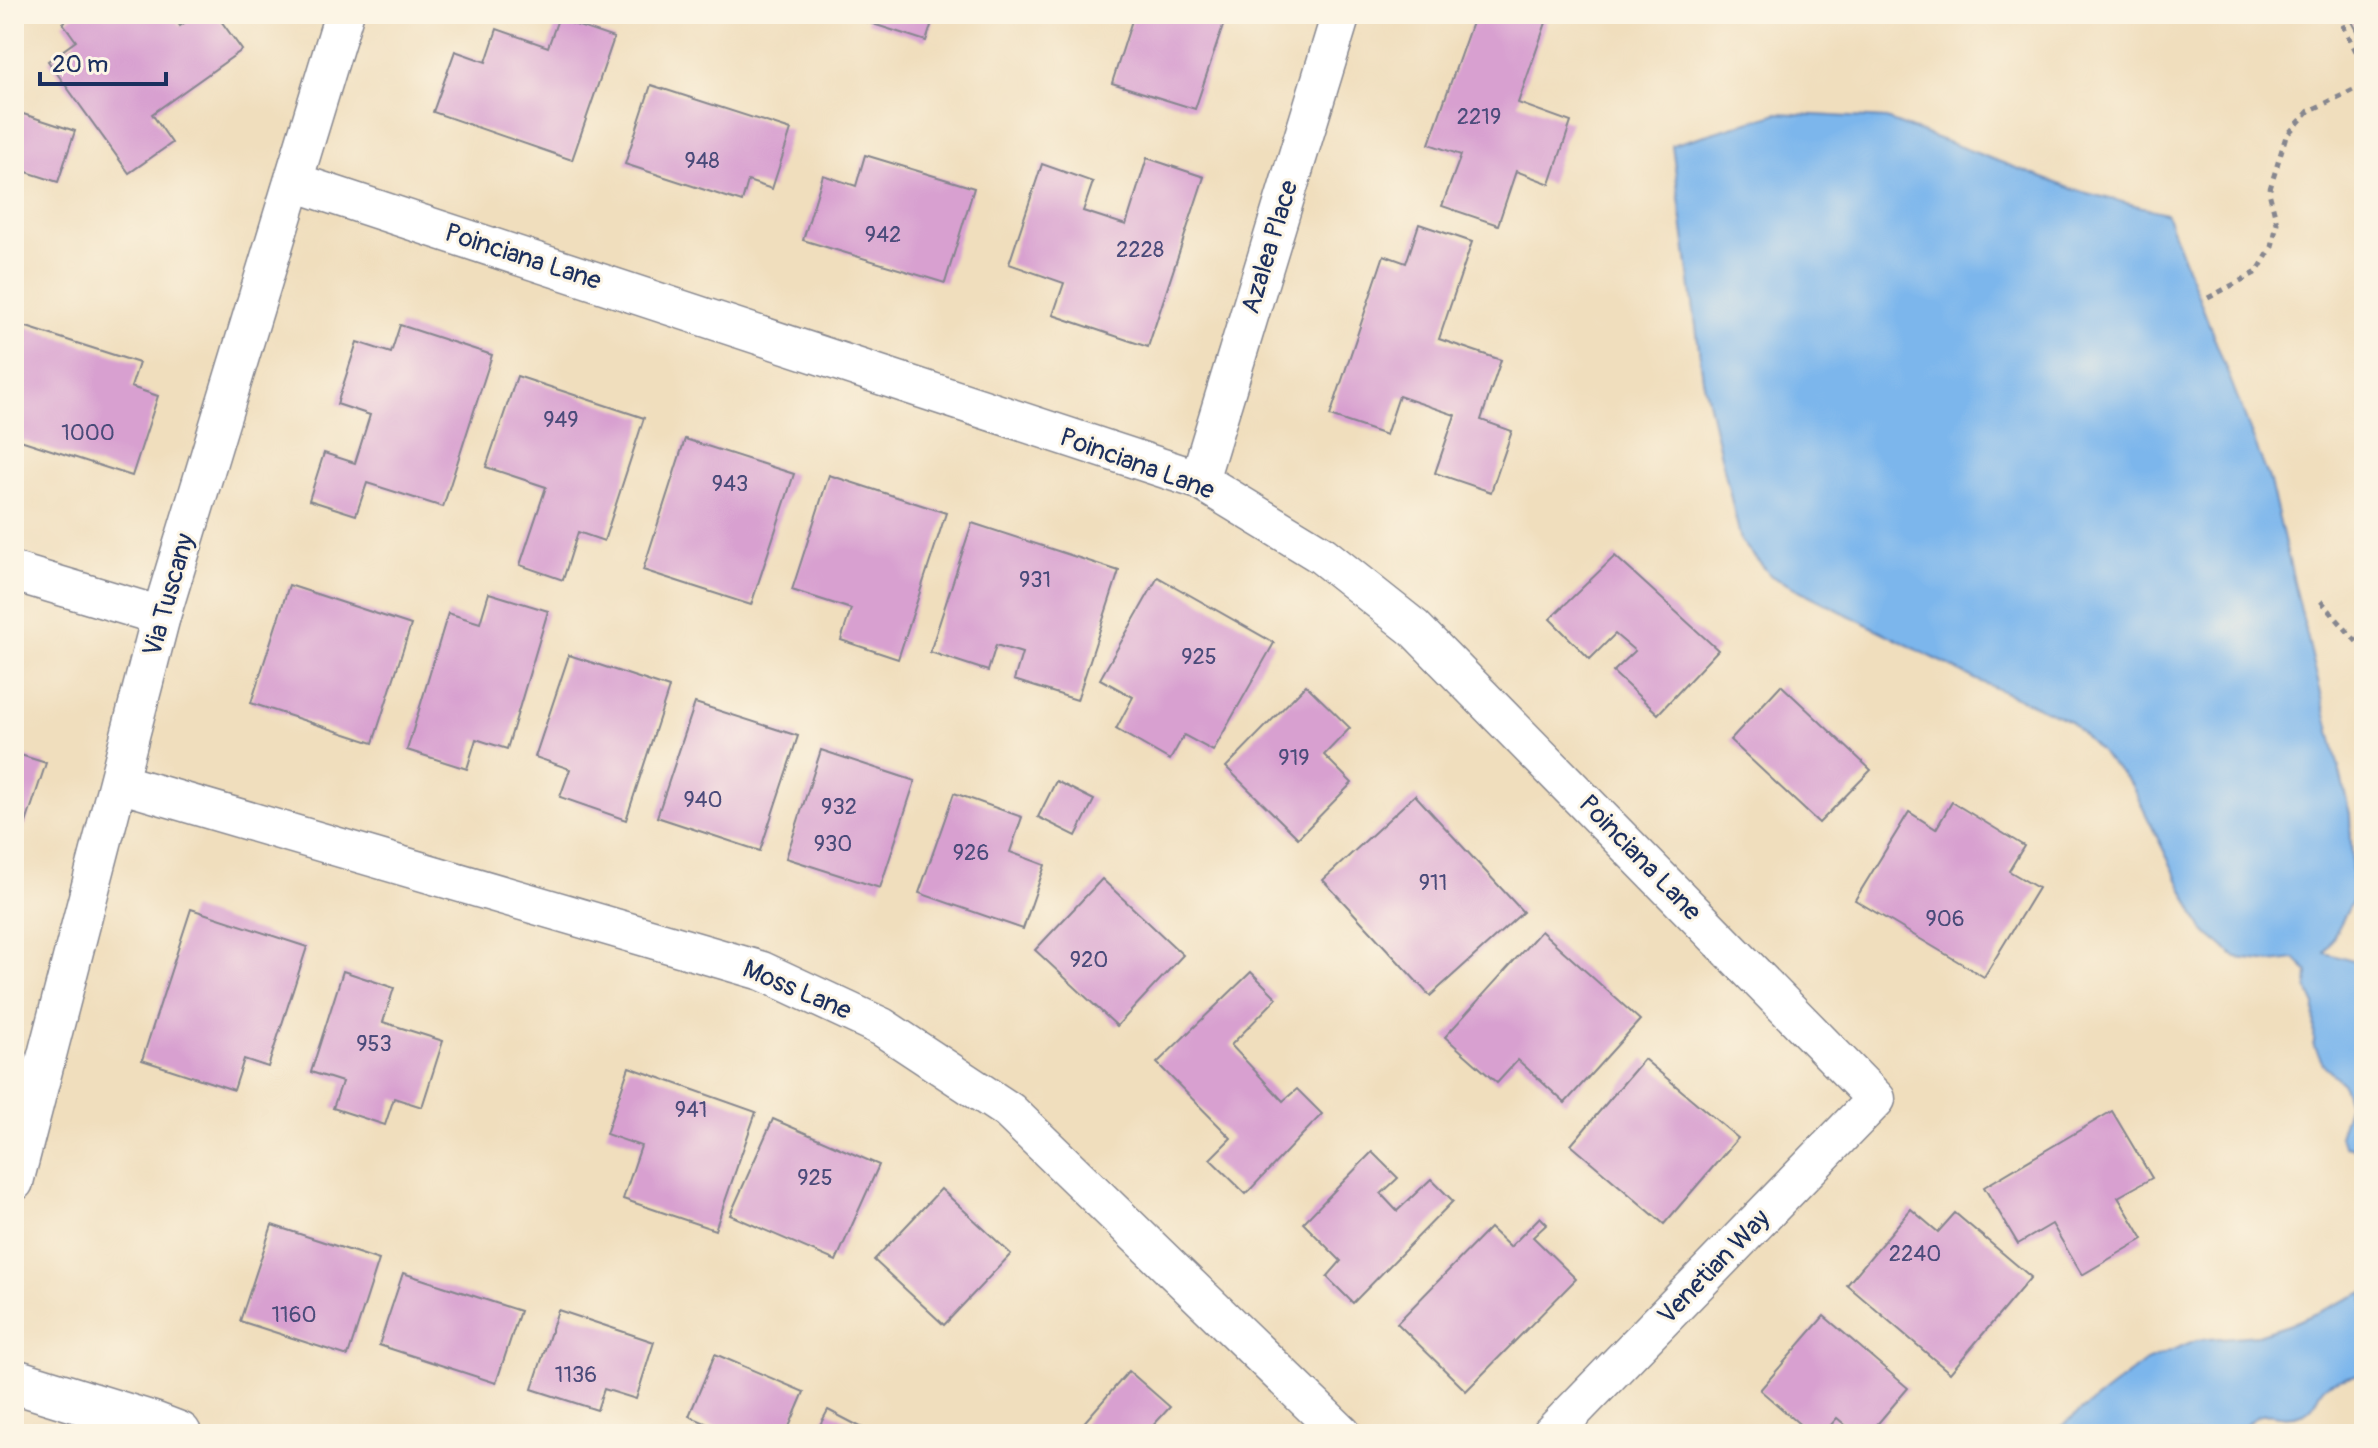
<svg xmlns="http://www.w3.org/2000/svg" width="2378" height="1448" viewBox="0 0 2378 1448" font-family="Pangolin,sans-serif">
	<style>
		.water { fill: #7bb6ec; stroke: #4b72a5; stroke-width: 2 }
		.building { fill: #d8a0d0 }
		.lines { fill: none; stroke-linecap: round; stroke-linejoin: round }
		.street-casing { stroke: #86868e; stroke-width: 41 }
		.secondary-casing { stroke: #86868e; stroke-width: 47 }
		.path { stroke: #86868e; stroke-width: 5; stroke-dasharray: 6 6; stroke-linecap: butt }
		.street { stroke: #fff; stroke-width: 38 }
		.secondary { stroke: #fff; stroke-width: 44 }
		.labels { text-anchor: middle; dominant-baseline: central; stroke-width: 6; stroke-linejoin: round; paint-order: stroke }
		.number-label { font-size: 22px; fill: #4a4b7a }
		.street-label { font-size: 26px; fill: #1b2f5e; stroke: #fcf5e5 }
	</style>
	<rect width="100%" height="100%" fill="#fcf5e5"/>
	<filter id="ink" filterUnits="userSpaceOnUse"><feTurbulence type="fractalNoise" baseFrequency=".0125" numOctaves="2"/><feDisplacementMap in="SourceGraphic" scale="16" xChannelSelector="R" yChannelSelector="G"/><feConvolveMatrix kernelMatrix="1 2 1 2 8 2 1 2 1" color-interpolation-filters="sRGB"/></filter>
	<filter id="wash" filterUnits="userSpaceOnUse"><feTurbulence type="fractalNoise" baseFrequency=".006" numOctaves="4" result="noise"/><feDisplacementMap in="SourceGraphic" scale="32" xChannelSelector="R" yChannelSelector="G"/><feGaussianBlur stdDeviation="1.8" result="paint"/><feColorMatrix in="noise" values="0 0 0 0 0 0 0 0 0 0 0 0 0 0 0 0 0 1.4 0 .05"/><feComposite in="paint" operator="in"/></filter>
	<g filter="url(#wash)">
		<rect width="100%" height="100%" fill="#f0debd"/>
		<!-- water -->
		<g class="water">
			<path d="M1778 113 1886 119 2075 190 2166 213 2270 482 2350 814 2353 900 2325 953 2363 964C2363 971 2364 979 2363 985 2359 1004 2350 1011 2364 1029V1155L2351 1147 2345 1146 2339 1136 2349 1104 2342 1082 2324 1066 2314 1045 2315 1005 2307 988 2308 972 2295 959 2271 962 2237 958 2203 930 2131 784 2070 721 1975 679 1771 576 1741 541 1703 379 1672 145Z"/>
			<path d="M2364 1292V1372C2353 1377 2338 1378 2328 1384 2315 1392 2318 1407 2304 1413 2272 1426 2269 1397 2237 1434H2051L2146 1361 2196 1340 2258 1335 2291 1324Z"/>
		</g>
		<g id="blocks">
			<!-- building -->
			<g class="building">
				<path d="M75 14H172L180 26 196 14H216L242 50 152 114 172 143 129 173 48 61 76 41 63 23Z"/>
				<path d="M869 14H935L926 41 867 22Z"/>
				<path d="M1134 14H1227L1195 109 1112 83Z"/>
				<path d="M1475 14H1549L1518 103 1571 122 1550 184 1516 171 1498 225 1442 206 1461 155 1429 144Z"/>
				<path d="M2348 14H2364V44Z"/>
				<path d="M558 19 614 38 572 160 433 112 455 51 486 62 497 29 548 47Z"/>
				<path d="M651 85 791 130 772 189 748 181 742 202 625 164Z"/>
				<path d="M14 111 75 131 58 182 14 168Z"/>
				<path d="M865 155 974 188 945 283 803 240 823 175 856 186Z"/>
				<path d="M1147 158 1204 177 1148 347 1053 315 1064 283 1009 264 1042 164 1093 182 1083 211 1126 225Z"/>
				<path d="M1419 224 1472 242 1439 339 1501 360 1481 420 1512 431 1491 492 1435 473 1455 415 1399 396 1386 435 1330 416 1384 255 1406 263Z"/>
				<path d="M14 323 139 363 131 387 158 396 132 476 14 438Z"/>
				<path d="M400 325 492 355 443 507 367 483 356 515 309 500 324 453 355 463 370 415 337 404 357 342 391 353Z"/>
				<path d="M517 376 644 418 604 541 578 532 563 580 520 565 546 487 486 467Z"/>
				<path d="M685 439 794 474 751 605 643 570Z"/>
				<path d="M829 475 946 513 898 659 841 640 851 609 792 590Z"/>
				<path d="M972 523 1119 571 1077 700 1014 680 1022 653 996 645 988 671 930 652Z"/>
				<path d="M1615 556 1718 650 1658 714 1613 672 1635 651 1615 634 1590 659 1550 619Z"/>
				<path d="M1158 577 1274 643 1213 751 1184 735 1170 760 1116 729 1133 697 1100 679Z"/>
				<path d="M289 585 411 625 373 743 251 703Z"/>
				<path d="M489 593 548 611 507 749 476 739 467 769 407 750 448 613 480 623Z"/>
				<path d="M569 655 669 688 626 820 560 797 570 769 535 757Z"/>
				<path d="M1306 685 1350 728 1324 755 1352 783 1298 838 1226 767Z"/>
				<path d="M1781 685 1871 770 1819 823 1730 740Z"/>
				<path d="M695 703 798 736 760 851 657 817Z"/>
				<path d="M821 750 915 781 880 888 786 858Z"/>
				<path d="M14 753 46 763 25 826 14 822Z"/>
				<path d="M1056 781 1094 800 1076 836 1038 817Z"/>
				<path d="M954 793 1022 817 1010 852 1045 865 1023 929 919 893Z"/>
				<path d="M1415 795 1523 912 1430 996 1323 880Z"/>
				<path d="M1952 802 2024 846 2009 871 2038 888 1984 977 1855 900 1909 812 1936 829Z"/>
				<path d="M1102 879 1183 955 1117 1026 1035 950Z"/>
				<path d="M191 909 307 947 268 1067 244 1059 234 1090 142 1060Z"/>
				<path d="M1541 931 1640 1020 1565 1103 1518 1060 1497 1083 1445 1037Z"/>
				<path d="M343 971 394 988 383 1022 443 1041 422 1107 394 1098 385 1125 333 1108 342 1082 311 1072Z"/>
				<path d="M1251 972 1277 998 1231 1045 1283 1101 1297 1089 1322 1114 1246 1194 1210 1159 1231 1138 1157 1063Z"/>
				<path d="M1644 1059 1738 1138 1664 1224 1571 1145Z"/>
				<path d="M629 1067 756 1112 715 1230 623 1199 641 1146 606 1134Z"/>
				<path d="M2112 1111 2152 1178 2118 1197 2143 1239 2082 1275 2052 1224 2018 1244 1984 1187Z"/>
				<path d="M773 1119 879 1165 836 1261 730 1215Z"/>
				<path d="M1372 1152 1398 1178 1381 1194 1397 1211 1431 1179 1453 1201 1353 1303 1327 1277 1341 1261 1303 1223Z"/>
				<path d="M941 1189 1011 1254 944 1325 874 1260Z"/>
				<path d="M1911 1209 1938 1232 1955 1213 2031 1277 1950 1373 1847 1285Z"/>
				<path d="M1540 1217 1547 1224 1533 1237 1576 1279 1466 1391 1397 1323 1490 1228 1510 1247Z"/>
				<path d="M272 1225 379 1260 348 1356 240 1321Z"/>
				<path d="M403 1273 520 1311 496 1383 379 1345Z"/>
				<path d="M558 1310 654 1342 636 1399 604 1389 597 1410 532 1389Z"/>
				<path d="M1824 1316 1908 1388 1869 1434H1856L1837 1418 1823 1434H1811L1760 1390Z"/>
				<path d="M715 1354 804 1392 786 1434H715L717 1428 689 1416Z"/>
				<path d="M1129 1371 1170 1407 1149 1430 1153 1434H1074Z"/>
				<path d="M828 1410 874 1434H815Z"/>
			</g>
		</g>
	</g>
	<g filter="url(#ink)">
		<use href="#blocks" fill-opacity="0" stroke="#86868e" stroke-width="2"/>
		<g class="lines">
			<defs>
				<g id="street">
					<path d="M294 182 1199 480 1322 555 1414 628 1876 1099 1551 1434"/>
					<path d="M1199 480 1341 14"/>
					<path d="M14 572 161 616"/>
					<path d="M119 783 762 971 882 1027 1009 1111 1342 1434"/>
					<path d="M14 1182 161 616 344 14"/>
				</g>
				<path id="secondary" d="M14 1381 153 1424 179 1434"/>
			</defs>
			<!-- street casing -->
			<use href="#street" class="street-casing"/>
			<!-- secondary casing -->
			<use href="#secondary" class="secondary-casing"/>
			<!-- path -->
			<g class="path">
				<path d="M2337 14 2364 67"/>
				<path d="M2208 298 2257 272 2272 247 2277 223 2269 192 2286 136 2309 111 2364 85"/>
				<path d="M2321 601 2364 650"/>
			</g>
			<!-- street -->
			<use href="#street" class="street"/>
			<!-- secondary -->
			<use href="#secondary" class="secondary"/>
		</g>
	</g>
	<g class="labels">
		<!-- number labels -->
		<g class="number-label">
			<text x="1479" y="117">2219</text>
			<text x="702" y="161">948</text>
			<text x="883" y="235">942</text>
			<text x="1140" y="250">2228</text>
			<text x="561" y="420">949</text>
			<text x="88" y="433">1000</text>
			<text x="730" y="484">943</text>
			<text x="1035" y="580">931</text>
			<text x="1199" y="657">925</text>
			<text x="1294" y="758">919</text>
			<text x="703" y="800">940</text>
			<text x="839" y="807">932</text>
			<text x="833" y="844">930</text>
			<text x="971" y="853">926</text>
			<text x="1433" y="883">911</text>
			<text x="1945" y="919">906</text>
			<text x="1089" y="960">920</text>
			<text x="374" y="1044">953</text>
			<text x="691" y="1110">941</text>
			<text x="815" y="1178">925</text>
			<text x="1915" y="1254">2240</text>
			<text x="294" y="1315">1160</text>
			<text x="576" y="1375">1136</text>
		</g>
		<!-- street labels -->
		<g class="street-label">
			<text transform="translate(1270 247) rotate(-73)">Azalea Place</text>
			<text transform="translate(523 257) rotate(18)">Poinciana Lane</text>
			<text transform="translate(1137 464) rotate(20)">Poinciana Lane</text>
			<text transform="translate(169 595) rotate(-74)">Via Tuscany</text>
			<text transform="translate(1640 858) rotate(46)">Poinciana Lane</text>
			<text transform="translate(797 990) rotate(23)">Moss Lane</text>
			<text transform="translate(1714 1267) rotate(-46)">Venetian Way</text>
		</g>
	</g>
	<!-- margin -->
	<rect width="2378" height="1448" fill="none" stroke="#fcf5e5" stroke-width="48"/>
	<!-- scale -->
	<path d="M40 72v12h126v-12" fill="none" stroke="#1b2f5e" stroke-width="4"/>
	<text x="52" y="72" font-size="24" fill="#1b2f5e" stroke="#fcf5e5" stroke-width="6" paint-order="stroke">20 m</text>
</svg>
